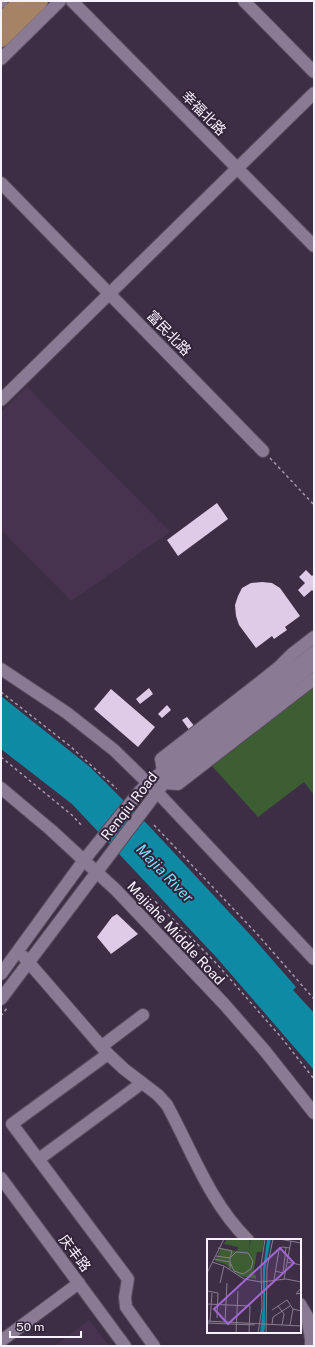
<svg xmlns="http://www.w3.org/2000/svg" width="315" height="1347" viewBox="0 0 315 1347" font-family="'Public Sans','Noto Sans SC',sans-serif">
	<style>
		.built { fill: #473350 }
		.green { fill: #3d5e32 }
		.water { fill: #0f8aa5 }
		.building { fill: #decbe8 }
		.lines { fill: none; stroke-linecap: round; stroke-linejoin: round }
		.minor-casing { stroke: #574b5d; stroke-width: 14 }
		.major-casing { stroke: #574b5d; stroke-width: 18 }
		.path { stroke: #a499aa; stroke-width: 1.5; stroke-dasharray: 3 3; stroke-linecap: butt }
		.minor { stroke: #8b7a94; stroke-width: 12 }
		.major { stroke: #a68365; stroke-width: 16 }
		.labels { text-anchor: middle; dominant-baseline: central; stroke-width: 4; stroke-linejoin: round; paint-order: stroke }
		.street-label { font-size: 14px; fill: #f9f1fd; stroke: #33243a }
		.water-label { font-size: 15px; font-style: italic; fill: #75dffe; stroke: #33243a }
		.inset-road { fill: none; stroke: #887c8f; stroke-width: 1 }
		.view { fill: #a167d2; fill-opacity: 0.15; stroke: #a167d2; stroke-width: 2 }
		.inset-edge { fill: none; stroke: #f9f1fd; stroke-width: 2 }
	</style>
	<rect width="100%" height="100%" fill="#3d2e45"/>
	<!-- built -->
	<g class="built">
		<path d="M27 387 170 532 71 601 1 530V412Z"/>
		<path d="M89 1320 109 1346H55Z"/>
	</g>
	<!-- green -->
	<path class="green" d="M314 687V795L304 782 258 817 212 766Z"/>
	<!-- water -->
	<path class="water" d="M1 696 90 767 150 827 255 940 296 987 293 990 314 1013V1070L217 958 72 804 1 749Z"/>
	<!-- building -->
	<g class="building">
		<path d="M217 503 228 519 178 556 167 540Z"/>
		<path d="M306 570 312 576 314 574V592L312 590 304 597 298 590 305 583 299 577Z"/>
		<path d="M262 582 272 583 280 588 300 616 285 627 287 630 274 639 272 636 256 648 239 625 236 616 235 605 238 596 242 588 251 583Z"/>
		<path d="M149 688 153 694 140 704 136 699Z"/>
		<path d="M111 689 155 727 138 747 94 709Z"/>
		<path d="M167 705 171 710 162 718 158 714Z"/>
		<path d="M187 717 195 727 190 731 182 720Z"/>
		<path d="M117 914 138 934 111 954 97 937 112 917Z"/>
	</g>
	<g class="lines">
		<defs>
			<g id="minor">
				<path d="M72 1 314 246"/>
				<path d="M244 1 314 72"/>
				<path d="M1 2 2 1"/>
				<path d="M1 59 60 1"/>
				<path d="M1 183 263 451"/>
				<path d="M1 400 314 93"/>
				<path d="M1 669 67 713 114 750 157 792 314 959"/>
				<path d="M163 771 161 759 259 683 279 667 292 654 314 637"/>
				<path d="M164 783 178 784 314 679"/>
				<path d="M1 788 51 830 116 890 225 1005 265 1051 314 1113"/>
				<path d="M24 957 108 1054 124 1069 158 1095 167 1105C192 1151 210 1203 248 1240"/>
				<path d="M1 974 84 860 140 791 148 783 314 652"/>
				<path d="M1 999 164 783 314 664"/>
				<path d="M102 1046 143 1015"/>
				<path d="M108 1054 12 1124 128 1279 125 1297 126 1307 154 1346"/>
				<path d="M39 1159 142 1083"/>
				<path d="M1 1178 125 1346"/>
				<path d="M300 1304 307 1316 311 1339V1346"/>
				<path d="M1 1341 79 1283"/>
			</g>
			<g id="major">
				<path d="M1 21 22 1"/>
				<path d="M1 39 40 1"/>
			</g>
		</defs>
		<!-- minor casing -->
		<use href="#minor" class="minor-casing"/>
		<!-- major casing -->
		<use href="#major" class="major-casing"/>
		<!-- path -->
		<g class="path">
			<path d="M270 458 314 505"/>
			<path d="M1 692 70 746 117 789"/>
			<path d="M1 757 73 816 82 826"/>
			<path d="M154 825 258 935 314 999"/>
			<path d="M151 897 215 962 281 1037 314 1079"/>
			<path d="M1 1016 7 1008"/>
		</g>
		<!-- minor -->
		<use href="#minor" class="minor"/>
		<!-- major -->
		<use href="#major" class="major"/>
	</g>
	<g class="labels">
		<!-- street labels -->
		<g class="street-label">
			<text transform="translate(204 113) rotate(45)">幸福北路</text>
			<text transform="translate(169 333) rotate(46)">富民北路</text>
			<text transform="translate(129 806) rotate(-52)">Renqiu Road</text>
			<text transform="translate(176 933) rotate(47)">Majiahe Middle Road</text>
			<text transform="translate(75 1253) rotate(53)">庆丰路</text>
		</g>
		<!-- water labels -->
		<g class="water-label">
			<text transform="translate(165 873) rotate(46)">Majia River</text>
		</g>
	</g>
	<!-- overview -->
	<g transform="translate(207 1239)">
		<rect width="94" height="94" fill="#3d2e45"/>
		<path d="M20 0H43L42 11 44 0H57L55 13H50L46 35 49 36V40L33 37 18 25 8 22 14 9 30 12 31 8 17 5Z" fill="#3d5e32"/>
		<path d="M60 0H64L58 31V88L57 94H53L56 67V30Z" fill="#0f8aa5"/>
		<path class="inset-road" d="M72 0 94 4M9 17 23 19 25 12 11 9M7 20 23 23M5 23 17 27 37 40 54 43 79 40 94 43M23 23 27 32 36 35 44 30 46 22 41 14 29 13 23 19V30M80 23 94 26M68 32 76 34 79 9M0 34 17 0M77 40 84 2M67 41 72 11 75 8 83 9M13 44 17 27M94 49 89 55 94 54M0 52 11 54 10 79M0 65 43 67 42 94M71 67 77 75 75 86M65 71 80 61 86 70 94 72M0 82 94 87M3 83 5 54M18 83 20 44M0 84 48 86M65 85 66 78 83 67M83 86 86 70M29 94 31 52M51 94 55 69 54 27 58 0M59 94 60 29 66 0"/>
		<path class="view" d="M73 9 87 24 21 85 7 70Z"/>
		<rect width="94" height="94" class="inset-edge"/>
	</g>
	<!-- border -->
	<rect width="315" height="1347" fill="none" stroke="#f9f1fd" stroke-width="4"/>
	<!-- scale -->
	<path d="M10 1331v6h71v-6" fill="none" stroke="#f9f1fd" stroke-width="2"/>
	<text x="16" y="1331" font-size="12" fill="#f9f1fd" stroke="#33243a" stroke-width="3" paint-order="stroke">50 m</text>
</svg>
